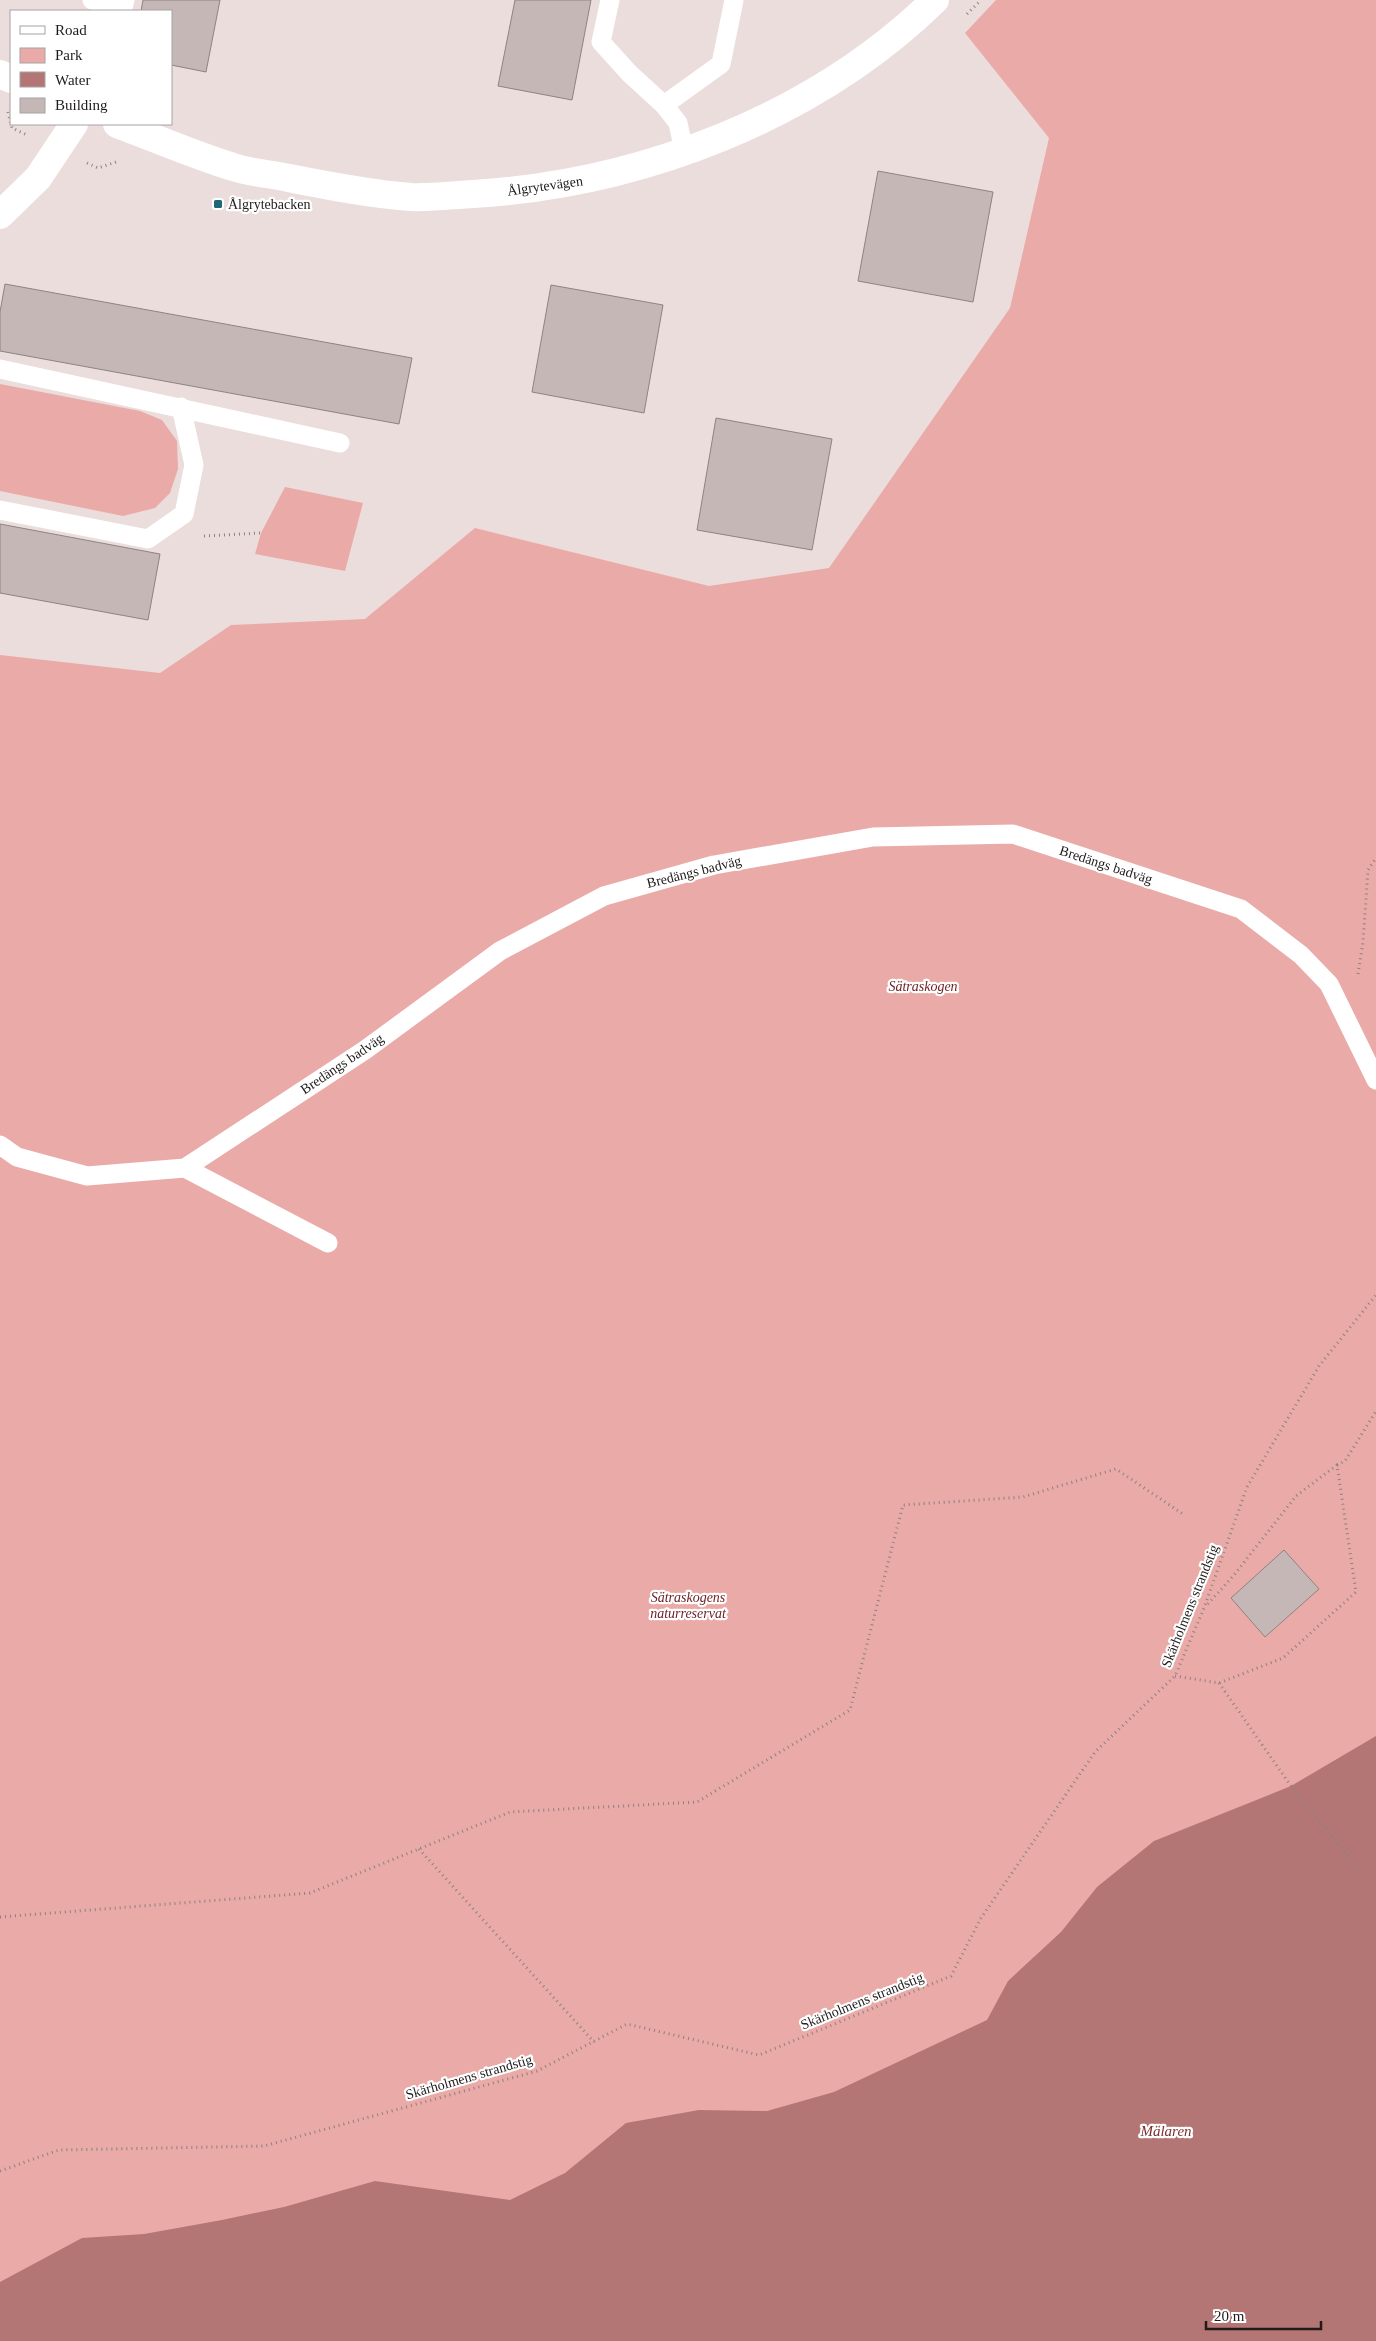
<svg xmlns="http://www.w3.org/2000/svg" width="1376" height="2341" viewBox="0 0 1376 2341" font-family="Georgia,serif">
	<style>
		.green { fill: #eaaaa8 }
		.water { fill: #b47674 }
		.building { fill: #c4b7b6; stroke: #8f8282 }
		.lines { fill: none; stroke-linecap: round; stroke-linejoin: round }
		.path { stroke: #8b8281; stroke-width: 3; stroke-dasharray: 1 4; stroke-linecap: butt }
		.lane { stroke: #fff; stroke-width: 19 }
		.street { stroke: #fff; stroke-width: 28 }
		.secondary { stroke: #fff; stroke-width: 28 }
		.poi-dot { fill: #206776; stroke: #fff; stroke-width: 2 }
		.labels { text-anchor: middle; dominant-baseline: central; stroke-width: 4.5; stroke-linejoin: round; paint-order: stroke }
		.street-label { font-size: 14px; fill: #201b1b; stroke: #fff }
		.poi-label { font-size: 14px; fill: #201b1b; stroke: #fff; text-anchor: start }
		.park-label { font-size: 14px; font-style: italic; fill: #702327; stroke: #fff }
		.water-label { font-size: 15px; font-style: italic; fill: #7d2f31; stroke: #fff }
	</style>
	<rect width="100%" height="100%" fill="#ebdddc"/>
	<!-- green -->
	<g class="green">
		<path d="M996 0H1376V2341H0V655L160 673 231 625 365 619 475 528 709 586 829 568 1010 308 1049 138 965 33Z"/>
		<path d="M0 384 140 411 162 420 177 441 178 469 170 493 155 508 123 516 0 491Z"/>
		<path d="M285 487 363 503 345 571 255 554 261 533Z"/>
	</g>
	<!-- water -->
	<path class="water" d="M1376 1736V2341H0V2282L82 2238 144 2234 222 2220 284 2207 375 2181 510 2200 565 2173 626 2123 699 2110 767 2111 834 2092 987 2020 1008 1981 1061 1932 1097 1887 1154 1841 1291 1786Z"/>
	<!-- building -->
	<g class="building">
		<path d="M143 0H220L206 72 171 65V11H141Z"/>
		<path d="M515 0H591L572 100 498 86Z"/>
		<path d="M878 171 993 192 973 302 858 281Z"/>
		<path d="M5 284 412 358 399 424 0 351V312Z"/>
		<path d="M551 285 663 305 644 413 532 392Z"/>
		<path d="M716 418 832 439 812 550 697 530Z"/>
		<path d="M0 524 160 554 148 620 0 593Z"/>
		<path d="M1284 1550 1319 1589 1265 1637 1231 1598Z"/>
	</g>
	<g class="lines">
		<!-- path -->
		<g class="path">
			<path d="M967 14 981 0"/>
			<path d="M8 112 12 128 27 135"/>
			<path d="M87 163 98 168 116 162"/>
			<path d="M204 536 261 533"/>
			<path d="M1358 974 1363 942 1368 870 1376 858"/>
			<path d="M1337 1465 1345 1461 1376 1411"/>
			<path d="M1175 1676 1219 1683 1283 1658 1356 1592 1337 1465 1296 1496 1234 1575 1206 1606"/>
			<path d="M1219 1683 1291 1786 1358 1868"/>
			<path d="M419 1849 594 2042"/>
			<path d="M0 1917 310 1893 510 1812 697 1802 850 1710 903 1505 1023 1497 1116 1469 1183 1514"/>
			<path d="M0 2171 59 2150 264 2146 537 2071 627 2024 759 2055 951 1976 981 1918 1095 1752 1175 1676 1204 1608 1247 1487 1319 1366 1376 1295"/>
		</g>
		<!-- lane -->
		<g class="lane">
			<path d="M92 0 123 8 125 0"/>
			<path d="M610 0 601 42 629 73 664 105 678 123 684 151"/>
			<path d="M664 105 721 64 734 0"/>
			<path d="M0 369 340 443"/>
			<path d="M0 510 148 539 184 514 194 465 181 407"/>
			<path d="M0 1145 17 1157 87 1176 185 1168 365 1050 500 951 604 896 714 865 873 837 1013 834 1241 909 1301 955 1329 984 1376 1080"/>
			<path d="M185 1168 328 1243"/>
		</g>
		<!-- street -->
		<path class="street" d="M0 215 38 178 74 124"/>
		<!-- secondary -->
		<g class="secondary">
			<path d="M0 74 11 79"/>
			<path d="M117 124C155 138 194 155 233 167 251 173 271 174 289 178 329 186 370 194 411 197 431 198 453 195 473 194 640 184 814 118 935 0"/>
		</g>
	</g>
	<!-- markers -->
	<rect class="poi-dot" x="213" y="199" width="10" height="10" rx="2.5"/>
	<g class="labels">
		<!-- street labels -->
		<g class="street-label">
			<text transform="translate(545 186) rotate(-8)">Ålgrytevägen</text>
			<text transform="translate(1106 865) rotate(18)">Bredängs badväg</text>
			<text transform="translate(694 872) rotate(-14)">Bredängs badväg</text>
			<text transform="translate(342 1064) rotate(-34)">Bredängs badväg</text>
			<text transform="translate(1190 1606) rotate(-68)">Skärholmens strandstig</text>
			<text transform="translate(862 2001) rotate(-22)">Skärholmens strandstig</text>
			<text transform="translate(469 2077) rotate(-16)">Skärholmens strandstig</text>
		</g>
		<!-- poi labels -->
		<g class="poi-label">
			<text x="228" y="204">Ålgrytebacken</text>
		</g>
		<!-- park labels -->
		<g class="park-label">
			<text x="923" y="986">Sätraskogen</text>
			<text x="688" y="1597">Sätraskogens<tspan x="688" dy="16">naturreservat</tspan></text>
		</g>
		<!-- water labels -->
		<g class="water-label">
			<text x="1166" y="2131">Mälaren</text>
		</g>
	</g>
	<!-- legend -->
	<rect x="10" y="10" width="162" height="115" fill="#ffffff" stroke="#a6a4a4"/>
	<rect x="20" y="26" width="25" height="8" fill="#ffffff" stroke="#a6a4a4"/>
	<text x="55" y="35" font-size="15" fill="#201b1b">Road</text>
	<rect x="20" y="48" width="25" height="15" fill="#eaaaa8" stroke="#a6a4a4"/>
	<text x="55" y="60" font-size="15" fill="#201b1b">Park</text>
	<rect x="20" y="72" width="25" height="15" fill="#b47674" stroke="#a6a4a4"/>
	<text x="55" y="85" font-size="15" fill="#201b1b">Water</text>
	<rect x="20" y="98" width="25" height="15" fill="#c4b7b6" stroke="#a6a4a4"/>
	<text x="55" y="110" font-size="15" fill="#201b1b">Building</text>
	<!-- scale -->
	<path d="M1206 2321v8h115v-8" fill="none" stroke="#201b1b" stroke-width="2.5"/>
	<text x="1214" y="2321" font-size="15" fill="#201b1b" stroke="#ffffff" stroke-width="4" paint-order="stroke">20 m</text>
</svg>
